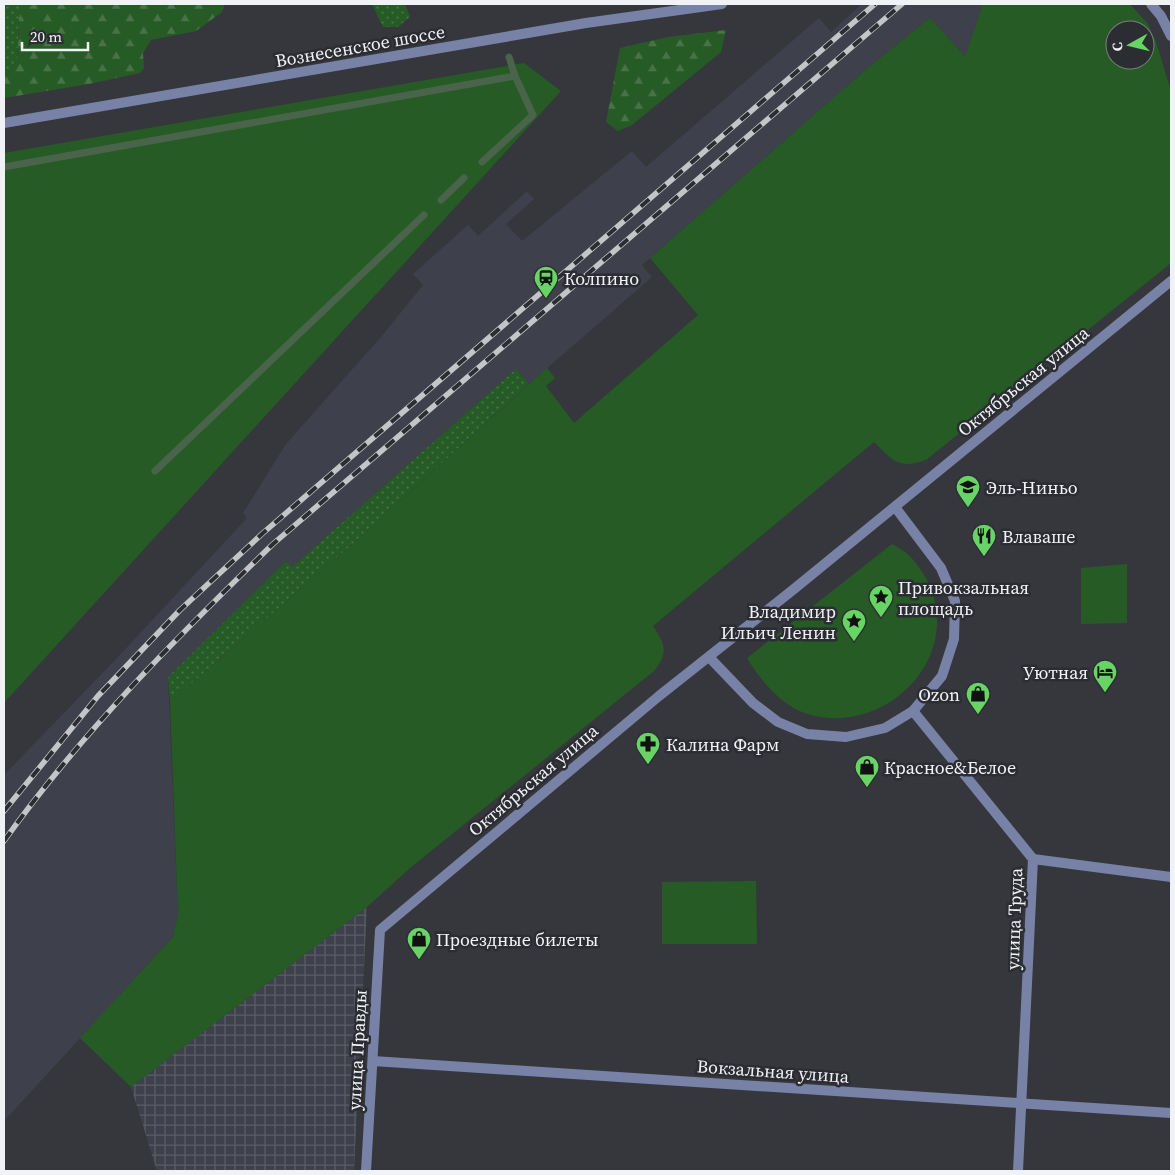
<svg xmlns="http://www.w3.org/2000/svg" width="1175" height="1175" viewBox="0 0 1175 1175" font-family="'Source Serif 4',serif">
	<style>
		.built { fill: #3e414c }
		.industrial { fill: url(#industrial-grid) }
		.grass { fill: url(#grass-dots) }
		.forest { fill: url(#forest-firs) }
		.park { fill: #275b26; fill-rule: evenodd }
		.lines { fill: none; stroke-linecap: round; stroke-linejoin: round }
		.stream { stroke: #4a644c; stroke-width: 7 }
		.minor { stroke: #7882a6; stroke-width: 10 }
		.tertiary { stroke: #7882a6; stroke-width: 10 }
		.rail-casing { stroke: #c4c5c9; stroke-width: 5.5 }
		.rail { stroke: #2b2d33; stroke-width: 4; stroke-dasharray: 11; stroke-linecap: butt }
		.labels { text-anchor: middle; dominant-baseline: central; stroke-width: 5; stroke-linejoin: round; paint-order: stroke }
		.street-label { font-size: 18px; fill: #f1f2f6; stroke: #2b2d33 }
		.poi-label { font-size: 18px; fill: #f1f2f6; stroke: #2b2d33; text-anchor: start }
	</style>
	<defs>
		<pattern id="industrial-grid" width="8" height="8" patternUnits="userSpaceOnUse" patternTransform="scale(1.25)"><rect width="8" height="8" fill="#3e414c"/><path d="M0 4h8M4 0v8" fill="none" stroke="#5a5d66"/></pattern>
		<pattern id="grass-dots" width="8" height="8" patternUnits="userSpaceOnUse" patternTransform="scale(1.25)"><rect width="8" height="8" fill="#275b26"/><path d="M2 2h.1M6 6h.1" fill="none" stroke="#477346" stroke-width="1.8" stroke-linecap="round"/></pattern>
		<pattern id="forest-firs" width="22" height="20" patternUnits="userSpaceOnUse" patternTransform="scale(1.25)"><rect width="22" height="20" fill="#275b26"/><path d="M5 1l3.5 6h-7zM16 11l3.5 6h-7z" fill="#477346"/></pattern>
	</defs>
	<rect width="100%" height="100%" fill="#35373d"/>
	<!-- built -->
	<path class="built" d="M862 4H983L965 56 930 18 863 72 642 265 652 277 529 384 516 369 292 567 286 561 168 677 178 915 173 937 4 1121V775L118 657 247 518 243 513 286 444 381 337 423 285 413 274 468 225 478 236 527 191 534 199 506 224 522 241 632 151 646 167 819 18 831 32Z"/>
	<!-- industrial -->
	<path class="industrial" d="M367 907 354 1171H157L131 1087Z"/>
	<!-- grass -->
	<g class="grass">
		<path d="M4 4H24L19 18 17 67 4 77Z"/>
		<path d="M372 4H405L410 17 398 27H383Z"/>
		<path d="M516 369 529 384 347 549 170 702 168 677 286 561 292 567Z"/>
	</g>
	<!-- forest -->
	<g class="forest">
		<path d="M24 4H224L222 12 196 31 151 40 143 53 144 68 140 73 89 84 4 98V77L17 67 19 18Z"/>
		<path d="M726 30 721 52 632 125 618 131 606 122 620 48 668 37Z"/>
	</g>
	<!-- park -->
	<g class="park">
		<path d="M983 4H1130L1148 24 1156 42 1171 91V263L926 460C897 470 893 460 874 442L653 626C665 644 669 652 654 671L410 868 367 907 131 1087 80 1038 173 937 178 915 170 702 347 549 547 368 555 378 546 386 574 423 698 315 650 258 863 72 930 18 965 56ZM1115 30H1145V60H1115Z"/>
		<path d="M524 63 561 91 4 703V153Z"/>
		<path d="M892 544C910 553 919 565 928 582 963 655 891 732 815 716 785 710 762 683 747 658Z"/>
		<path d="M1127 564V623L1081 624V568Z"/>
		<path d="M756 881 757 944H662V882Z"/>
	</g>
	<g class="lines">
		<!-- stream -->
		<g class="stream">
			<path d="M482 162 533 115 515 76 509 57"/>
			<path d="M4 167 515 76"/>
			<path d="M441 200 464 178"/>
			<path d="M155 471 424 215"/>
		</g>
		<!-- minor -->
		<g class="minor">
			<path d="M709 657 753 703 778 722 807 734 846 737 885 728 913 711 942 676 954 639 955 601 941 568 895 507"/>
			<path d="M913 711 1033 859 1018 1171"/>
			<path d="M1033 859 1171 877"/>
			<path d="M373 1061 1171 1113"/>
			<path d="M366 1171 380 930 659 696 794 589 1171 281"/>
		</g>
		<!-- tertiary -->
		<g class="tertiary">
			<path d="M1151 4 1161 16 1171 36"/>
			<path d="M4 123 586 23 722 4"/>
		</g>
		<defs>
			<g id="rail">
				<path d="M4 811 98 696 180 610 263 533 875 4"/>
				<path d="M4 841C82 732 177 637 273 544L902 4"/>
			</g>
		</defs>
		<!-- rail casing -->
		<use href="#rail" class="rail-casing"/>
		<!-- rail -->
		<use href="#rail" class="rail"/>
	</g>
	<!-- icons -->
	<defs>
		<symbol id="station-pin" viewBox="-11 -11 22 30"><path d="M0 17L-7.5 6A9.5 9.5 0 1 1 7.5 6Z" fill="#68d465" stroke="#2b2d33"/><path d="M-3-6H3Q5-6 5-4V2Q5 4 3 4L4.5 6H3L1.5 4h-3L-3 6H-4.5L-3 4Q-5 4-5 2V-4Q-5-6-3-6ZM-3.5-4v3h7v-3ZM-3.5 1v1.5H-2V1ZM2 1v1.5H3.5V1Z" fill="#111"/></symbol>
		<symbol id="school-pin" viewBox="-11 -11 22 30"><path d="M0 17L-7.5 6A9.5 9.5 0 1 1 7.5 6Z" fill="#68d465" stroke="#2b2d33"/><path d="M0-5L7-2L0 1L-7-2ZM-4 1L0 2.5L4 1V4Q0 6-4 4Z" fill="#111"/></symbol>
		<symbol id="restaurant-pin" viewBox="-11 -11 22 30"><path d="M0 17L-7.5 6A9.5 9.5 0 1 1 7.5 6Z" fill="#68d465" stroke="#2b2d33"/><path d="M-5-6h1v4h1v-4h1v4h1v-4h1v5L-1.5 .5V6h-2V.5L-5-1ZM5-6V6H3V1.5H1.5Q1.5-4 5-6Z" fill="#111"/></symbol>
		<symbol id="sight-pin" viewBox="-11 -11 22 30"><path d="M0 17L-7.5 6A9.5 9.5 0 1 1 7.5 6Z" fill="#68d465" stroke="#2b2d33"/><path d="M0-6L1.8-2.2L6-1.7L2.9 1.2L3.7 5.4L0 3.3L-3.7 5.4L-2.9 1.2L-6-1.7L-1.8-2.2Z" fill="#111"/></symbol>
		<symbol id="hotel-pin" viewBox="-11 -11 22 30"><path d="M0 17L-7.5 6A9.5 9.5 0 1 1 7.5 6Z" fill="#68d465" stroke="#2b2d33"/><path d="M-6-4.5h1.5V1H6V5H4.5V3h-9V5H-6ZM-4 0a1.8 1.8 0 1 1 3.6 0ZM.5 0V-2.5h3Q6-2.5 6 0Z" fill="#111"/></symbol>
		<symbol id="shop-pin" viewBox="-11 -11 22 30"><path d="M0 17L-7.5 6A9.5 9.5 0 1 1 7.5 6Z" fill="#68d465" stroke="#2b2d33"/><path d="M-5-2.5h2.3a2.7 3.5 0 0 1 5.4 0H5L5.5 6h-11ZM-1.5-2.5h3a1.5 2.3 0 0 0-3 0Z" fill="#111"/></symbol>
		<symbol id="pharmacy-pin" viewBox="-11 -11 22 30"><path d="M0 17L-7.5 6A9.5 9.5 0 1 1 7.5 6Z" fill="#68d465" stroke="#2b2d33"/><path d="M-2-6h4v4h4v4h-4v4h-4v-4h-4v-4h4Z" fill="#111"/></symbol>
	</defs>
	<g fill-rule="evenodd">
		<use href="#station-pin" x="532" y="264" width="28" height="38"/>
		<use href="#school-pin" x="954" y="473" width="28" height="38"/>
		<use href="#restaurant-pin" x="970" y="522" width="28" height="38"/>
		<use href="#sight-pin" x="867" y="583" width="28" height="38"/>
		<use href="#sight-pin" x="840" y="607" width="28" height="38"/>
		<use href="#hotel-pin" x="1091" y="658" width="28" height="38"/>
		<use href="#shop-pin" x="964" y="680" width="28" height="38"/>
		<use href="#pharmacy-pin" x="634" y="730" width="28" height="38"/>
		<use href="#shop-pin" x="853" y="753" width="28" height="38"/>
		<use href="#shop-pin" x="405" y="925" width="28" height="38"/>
	</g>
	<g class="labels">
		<!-- street labels -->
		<g class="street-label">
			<text transform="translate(360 46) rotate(-10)">Вознесенское шоссе</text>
			<text transform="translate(1023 381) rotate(-39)">Октябрьская улица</text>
			<text transform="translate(533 780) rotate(-40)">Октябрьская улица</text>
			<text transform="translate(1014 919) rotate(-88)">улица Труда</text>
			<text transform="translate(357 1050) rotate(-87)">улица Правды</text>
			<text transform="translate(773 1071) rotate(4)">Вокзальная улица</text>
		</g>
		<!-- poi labels -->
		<g class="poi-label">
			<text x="564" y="278">Колпино</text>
			<text x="986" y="487">Эль-Ниньо</text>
			<text x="1002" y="536">Влаваше</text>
			<text x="898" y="587">Привокзальная<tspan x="898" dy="21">площадь</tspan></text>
			<text x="836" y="611" text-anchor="end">Владимир<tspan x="836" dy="21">Ильич Ленин</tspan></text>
			<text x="1088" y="672" text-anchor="end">Уютная</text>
			<text x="960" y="694" text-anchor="end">Ozon</text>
			<text x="666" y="744">Калина Фарм</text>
			<text x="884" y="767">Красное&amp;Белое</text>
			<text x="436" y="939">Проездные билеты</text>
		</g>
	</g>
	<!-- border -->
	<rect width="1175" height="1175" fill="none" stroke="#f1f2f6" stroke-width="10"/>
	<!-- north arrow -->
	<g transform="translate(1130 45) rotate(262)"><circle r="24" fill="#2b2d33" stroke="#7a7c81"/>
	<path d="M0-4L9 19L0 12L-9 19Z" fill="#68d465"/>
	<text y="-8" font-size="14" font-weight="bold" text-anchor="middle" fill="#f1f2f6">С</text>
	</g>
	<!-- scale -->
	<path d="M22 42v8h66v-8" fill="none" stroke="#f1f2f6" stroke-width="2.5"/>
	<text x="30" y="42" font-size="15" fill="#f1f2f6" stroke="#2b2d33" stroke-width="4" paint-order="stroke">20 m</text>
</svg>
